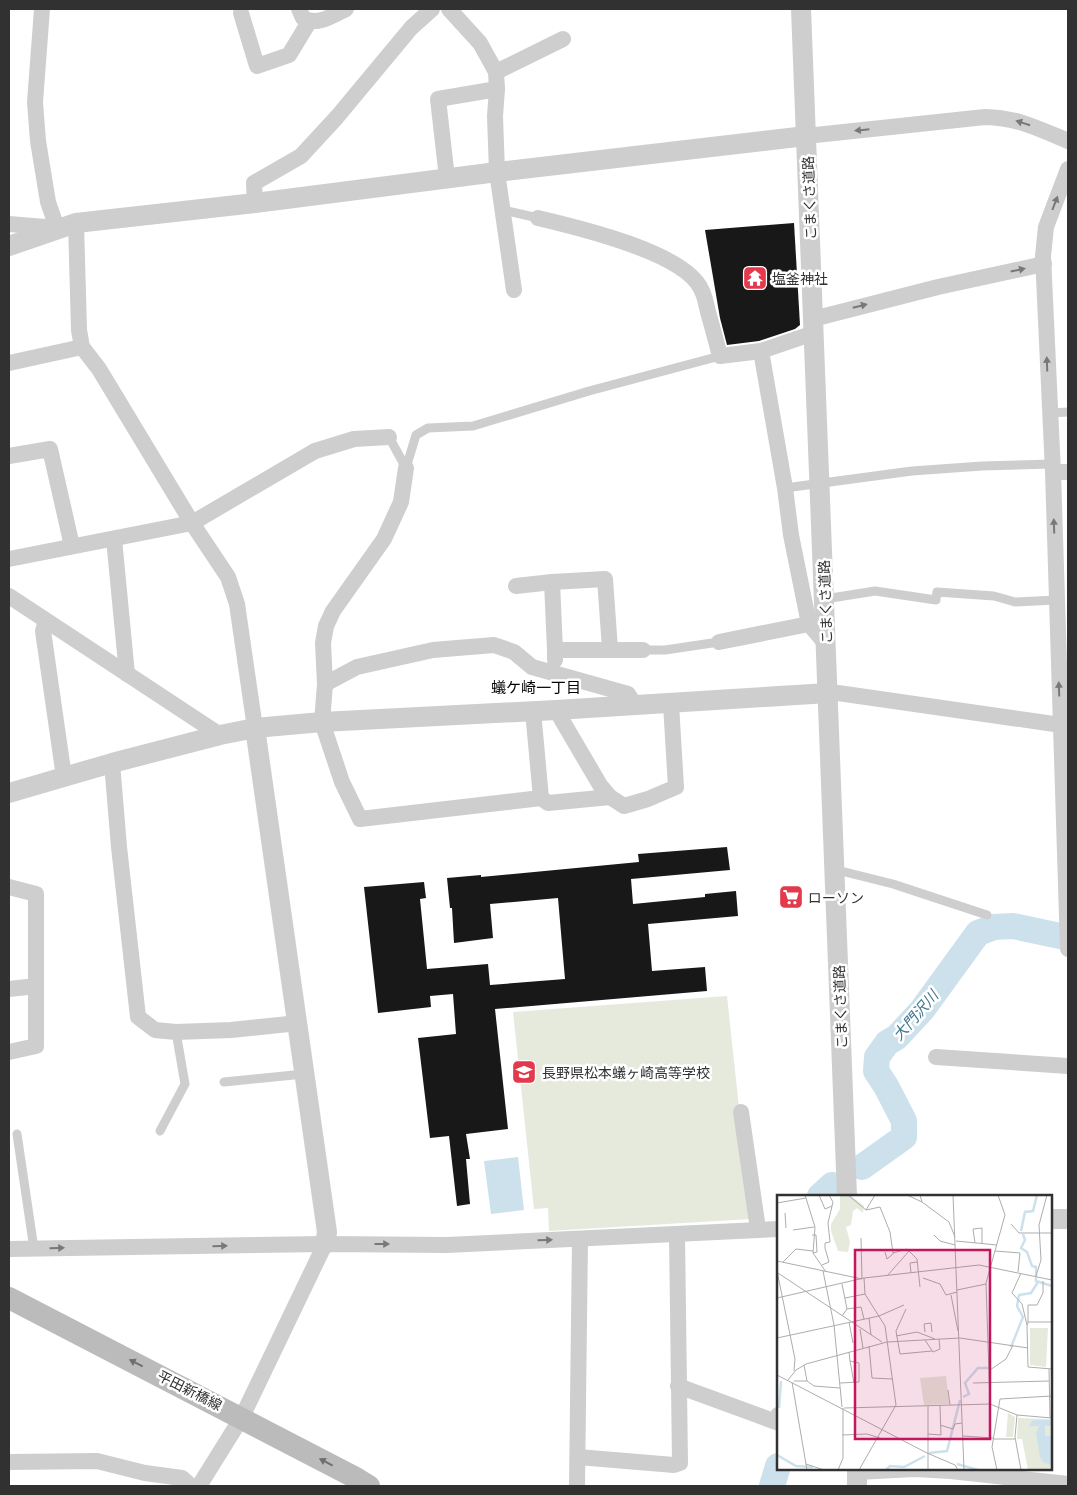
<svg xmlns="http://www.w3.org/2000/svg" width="1077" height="1495" viewBox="0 0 1077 1495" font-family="Barlow,'Noto Sans JP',sans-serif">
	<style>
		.green { fill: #e5eadd }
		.water { fill: #cde1ec }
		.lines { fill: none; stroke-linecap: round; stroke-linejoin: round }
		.river { stroke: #cde1ec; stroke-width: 26 }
		.building { fill: #181818 }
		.service { stroke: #cecece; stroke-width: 9 }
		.minor { stroke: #cecece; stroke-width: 16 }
		.tertiary { stroke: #cecece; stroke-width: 20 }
		.secondary { stroke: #bbb; stroke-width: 22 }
		.oneway { fill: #787878 }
		.oneway2 { fill: #6f6f6f }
		.labels { text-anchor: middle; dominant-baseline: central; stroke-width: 5; stroke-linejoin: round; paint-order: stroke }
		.street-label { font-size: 14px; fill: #313131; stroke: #fff }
		.poi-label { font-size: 14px; fill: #313131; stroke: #fff; text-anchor: start }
		.neighbourhood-label { font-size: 15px; fill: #000; stroke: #fff }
		.water-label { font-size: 15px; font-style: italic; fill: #407692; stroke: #fff }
		.inset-river { fill: none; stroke: #cde1ec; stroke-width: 2.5 }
		.inset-road { fill: none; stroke: #adadad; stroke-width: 1 }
		.view { fill: #c2185b; fill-opacity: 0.15; stroke: #c2185b; stroke-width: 2.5 }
		.inset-edge { fill: none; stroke: #313131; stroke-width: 2.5 }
	</style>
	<rect width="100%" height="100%" fill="#fff"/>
	<!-- green -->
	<path class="green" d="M727 996 751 1219 549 1231 548 1208 534 1209 513 1012Z"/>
	<!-- water -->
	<path class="water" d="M518 1157 524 1210 491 1214 484 1161Z"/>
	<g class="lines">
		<!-- river -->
		<g class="river">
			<path d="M862 1167 904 1137V1121L886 1086 876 1071 877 1057 887 1043 897 1037 922 1010 978 933 994 927 1013 926 1060 936H1068"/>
			<path d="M820 1196 832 1185"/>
			<path d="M772 1486 778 1466"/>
		</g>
	</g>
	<!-- building -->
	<g class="building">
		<path d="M794 223 800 325 795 329 759 341 727 345 720 318 705 230Z"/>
		<path d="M727 847 730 870 631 879 633 904 705 897V894L736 891 738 916 648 924 652 971 705 967 707 991 495 1009 508 1129 466 1134 470 1159H466L470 1204 457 1206 449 1136 430 1138 418 1038 456 1034 453 994 430 996 431 1007 378 1013 364 887 424 882 426 898 420 899 427 969 488 964 490 985 565 979 558 898 490 904 493 938 454 943 452 908H450L447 878 481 875V877L639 862 638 854Z"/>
	</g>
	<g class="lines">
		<!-- service -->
		<g class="service">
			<path d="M503 210 538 218"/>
			<path d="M1050 413 1068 412"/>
			<path d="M389 437 406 468"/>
			<path d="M406 468 416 435 428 428 473 426 589 391 720 356"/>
			<path d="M785 488 912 471 982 466 1052 464"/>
			<path d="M825 599 875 591 936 600 937 592 994 596 1015 602 1056 600"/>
			<path d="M643 650H665L719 642"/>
			<path d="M835 872H845L893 884 987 915"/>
			<path d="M224 1082 304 1074"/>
			<path d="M160 1131 185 1084 176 1032"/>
			<path d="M17 1134 34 1249"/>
		</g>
		<!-- minor -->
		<g class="minor">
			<path d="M299 9 303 18C318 26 332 16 346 9"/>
			<path d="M449 9 480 43 496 72 497 89 495 116 497 172 514 290"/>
			<path d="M241 13 257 66 289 55 309 22"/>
			<path d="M496 72 563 39"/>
			<path d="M806 136 985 117C1019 118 1037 128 1068 141"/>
			<path d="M1068 169 1046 227 1043 256 1053 472 1068 949"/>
			<path d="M447 178 438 99 497 89"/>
			<path d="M255 203 254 183 301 156 337 117 411 28 432 9"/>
			<path d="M538 218C576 227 684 252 701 289 705 296 706 304 708 312 712 326 716 341 720 356L761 351 814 333"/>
			<path d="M76 223 79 330 82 347 99 369 192 523 228 577 237 604 255 728"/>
			<path d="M9 224 57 228 48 202 38 141 35 102 42 9"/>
			<path d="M813 319 938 287 1044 264"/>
			<path d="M761 351 785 488 791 535 809 624 826 644"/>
			<path d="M9 363 82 347"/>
			<path d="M9 456 50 449 72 546"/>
			<path d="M406 468 401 502 384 539 333 611 326 626 323 643 325 684 322 722 342 782 360 819 541 798 548 803 610 797"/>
			<path d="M1053 472H1068"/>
			<path d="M114 539 127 674"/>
			<path d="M9 559 192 523 315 451 354 439 389 437"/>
			<path d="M516 586 552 582"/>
			<path d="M9 596 220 735"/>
			<path d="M46 621 43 631 64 777"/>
			<path d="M719 642 809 624"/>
			<path d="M555 650 552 582 605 579 610 649"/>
			<path d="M555 660V650H643"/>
			<path d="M325 684 357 667 433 650 494 645 514 652 532 667 628 694 635 705"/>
			<path d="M828 693H838L1068 726"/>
			<path d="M556 710 600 785 610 797 624 806 648 799 676 787 671 704"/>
			<path d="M533 711 541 798"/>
			<path d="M112 763 119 847 138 1017 155 1030 176 1032 231 1030 298 1023"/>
			<path d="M9 887 36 894V1046L9 1052"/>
			<path d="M9 989 36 986"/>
			<path d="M936 1057 1068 1066"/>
			<path d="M741 1112 758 1229"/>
			<path d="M9 1249 325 1244 447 1245 778 1229"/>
			<path d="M678 1386 776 1422 778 1415"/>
			<path d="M578 1457 674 1465 680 1463 677 1234"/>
			<path d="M9 1462 97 1461 145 1473 182 1478 191 1486"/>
			<path d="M857 1472 915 1469 951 1471 1068 1484"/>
			<path d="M199 1486 242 1417 325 1244"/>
			<path d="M577 1486 580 1239"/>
		</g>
		<!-- tertiary -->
		<g class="tertiary">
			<path d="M801 9 847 1196"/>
			<path d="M9 246 76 223 255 203 497 172 806 136"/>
			<path d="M255 728 327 1232 325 1244"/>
			<path d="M9 793 112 763 220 735 255 728 322 722 556 710 828 693"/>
			<path d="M1051 1219H1068"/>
			<path d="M857 1469V1486"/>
		</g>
		<!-- secondary -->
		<path class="secondary" d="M9 1298 356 1478 369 1486"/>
	</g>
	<!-- one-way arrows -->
	<defs><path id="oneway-solid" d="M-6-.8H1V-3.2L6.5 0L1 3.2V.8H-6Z" transform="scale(1.25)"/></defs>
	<g class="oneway">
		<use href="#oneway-solid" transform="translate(1023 123) rotate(-162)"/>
		<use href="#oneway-solid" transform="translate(862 130) rotate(174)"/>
		<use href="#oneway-solid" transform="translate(1055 203) rotate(-69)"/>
		<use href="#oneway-solid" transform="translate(1018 270) rotate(-12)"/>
		<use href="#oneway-solid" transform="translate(860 306) rotate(-14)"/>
		<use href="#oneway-solid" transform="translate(1047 364) rotate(-92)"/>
		<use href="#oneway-solid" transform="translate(1054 526) rotate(-92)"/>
		<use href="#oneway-solid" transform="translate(1059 689) rotate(-92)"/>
		<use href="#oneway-solid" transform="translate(545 1240) rotate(-2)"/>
		<use href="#oneway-solid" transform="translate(382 1244)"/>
		<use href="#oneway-solid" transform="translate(220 1246) rotate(-1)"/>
		<use href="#oneway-solid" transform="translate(57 1248) rotate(-1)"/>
	</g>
	<g class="oneway2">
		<use href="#oneway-solid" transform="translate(136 1363) rotate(-153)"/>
		<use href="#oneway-solid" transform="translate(326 1462) rotate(-152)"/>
	</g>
	<!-- icons -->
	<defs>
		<symbol id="temple-square" viewBox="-11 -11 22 22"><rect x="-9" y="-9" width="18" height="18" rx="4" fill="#e2394d" stroke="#fff"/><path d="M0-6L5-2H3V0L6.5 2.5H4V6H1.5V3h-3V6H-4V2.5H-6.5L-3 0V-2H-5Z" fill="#fff"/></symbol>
		<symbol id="supermarket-square" viewBox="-11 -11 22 22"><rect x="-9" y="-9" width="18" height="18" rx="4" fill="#e2394d" stroke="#fff"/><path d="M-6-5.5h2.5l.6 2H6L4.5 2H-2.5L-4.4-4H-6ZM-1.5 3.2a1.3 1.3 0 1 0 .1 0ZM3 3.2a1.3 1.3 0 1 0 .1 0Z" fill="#fff"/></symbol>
		<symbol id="school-square" viewBox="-11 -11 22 22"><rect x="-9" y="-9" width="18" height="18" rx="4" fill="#e2394d" stroke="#fff"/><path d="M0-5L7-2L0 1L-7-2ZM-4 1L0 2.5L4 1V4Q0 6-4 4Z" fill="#fff"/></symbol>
	</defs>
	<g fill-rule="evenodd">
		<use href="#temple-square" x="741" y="264" width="28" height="28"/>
		<use href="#supermarket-square" x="777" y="883" width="28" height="28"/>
		<use href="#school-square" x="510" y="1058" width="28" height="28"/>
	</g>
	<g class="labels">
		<!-- street labels -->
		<g class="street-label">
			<text transform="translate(809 198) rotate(-92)">こまくさ道路</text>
			<text transform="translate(825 602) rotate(-92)">こまくさ道路</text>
			<text transform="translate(840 1007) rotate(-92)">こまくさ道路</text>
			<text transform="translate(190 1390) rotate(27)">平田新橋線</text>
		</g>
		<!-- poi labels -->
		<g class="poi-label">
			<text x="772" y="278">塩釜神社</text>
			<text x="808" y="897">ローソン</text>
			<text x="542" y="1072">長野県松本蟻ヶ崎高等学校</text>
		</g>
		<!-- neighbourhood labels -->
		<g class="neighbourhood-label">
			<text x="536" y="687">蟻ケ崎一丁目</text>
		</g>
		<!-- water labels -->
		<g class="water-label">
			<text transform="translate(915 1015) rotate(-49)">大門沢川</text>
		</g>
	</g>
	<!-- overview -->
	<g transform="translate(777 1195)">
		<rect width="275" height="275" fill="#fff"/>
		<path d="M63 0H73L87 11 86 18 80 13 76 16 74 30 69 32 73 47 71 57 61 56 54 36V29L63 14ZM253 133H271L269 172 253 170ZM169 181 172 209 147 210 143 183ZM231 218 238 222 236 242H229ZM241 223 275 224V275H251L245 244H240Z" fill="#e5eadd"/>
		<path d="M256 225H275V231H268V241H275V270L267 268 263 262 259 238 262 231H252Z" fill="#cde1ec"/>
		<path class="inset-river" d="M244 36 248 17 256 16 260 0M246 39 248 45 244 53 250 57 255 71 259 72V86L275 91M234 152 246 122 240 111 242 100 254 98 261 87M186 202 192 199 188 188 201 173H213M2 213 4 186M152 258 170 256 183 205M0 260 19 271 36 272M180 269 201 275M109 275 113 271 127 272 148 261"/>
		<path class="inset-road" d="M28 0 38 32 36 58 49 77M42 0 48 14 55 11M71 0 89 15 103 12 113 37 116 58 130 54 140 64 143 92M130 0 145 7M143 0 145 7 172 27 178 42M176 0 187 275M0 8 29 3M89 15 98 0M8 18 9 33M234 29 242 38H275M16 35 37 32M35 40H39L40 57 36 58M157 40 163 46 178 50M179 46 220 50M198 48 196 34 205 33V48M218 56 243 58 241 77M108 57 110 64 117 58M0 66 85 84 84 43M6 67 19 54 36 56M45 70 52 67 48 53V48L53 47 51 28 56 7 52 0M0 76 18 164 17 176M46 76 57 130 65 212M1 78 105 147M134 78 133 68 140 67M244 78 235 98 245 109 250 130M110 81 133 55M259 81 264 65 262 30 270 0M146 83 163 89 169 100 180 97M180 95 209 89M174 100 181 136M0 103 87 83 202 70 275 85M68 103 88 99M70 114 84 112 87 124M129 114 119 136 123 159 155 156M65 121 70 114 65 89M92 123 94 140M72 127 76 148M251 127V110H260L266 98V86M275 127H251L250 131 251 172 275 174M83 134 86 153M148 137 147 129 154 128 155 137M119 141 140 137 158 144M0 143 102 121 127 110M148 145 156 157 163 154 162 144M92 151 95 183 115 184M73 166 77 188M27 170 30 186M272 174 273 223M213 175 229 164 236 150M0 180 150 258 178 270 181 275M11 185 19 175 29 169 110 147 183 143 251 153M17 186H30L37 191 63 193M15 187 30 275M63 188 82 187V168L73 166 72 157M196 188 272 186M171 195 173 210M213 209 209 88 228 20 221 0M151 211V275M67 213 213 209 240 220 275 223M240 220 238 242 244 275M163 230 176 234 178 229 185 228M151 239 164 240 163 211M65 240 90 239 103 243M186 241 216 243M216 244H238M29 269 47 275M61 275 66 263V213M82 275 119 210 108 131 88 99 87 83M220 275 215 252 223 204 275 201"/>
		<path class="view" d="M78 55H213V244H78Z"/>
		<rect width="275" height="275" class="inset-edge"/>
	</g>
	<!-- border -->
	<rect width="1077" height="1495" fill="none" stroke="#313131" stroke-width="20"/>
</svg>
